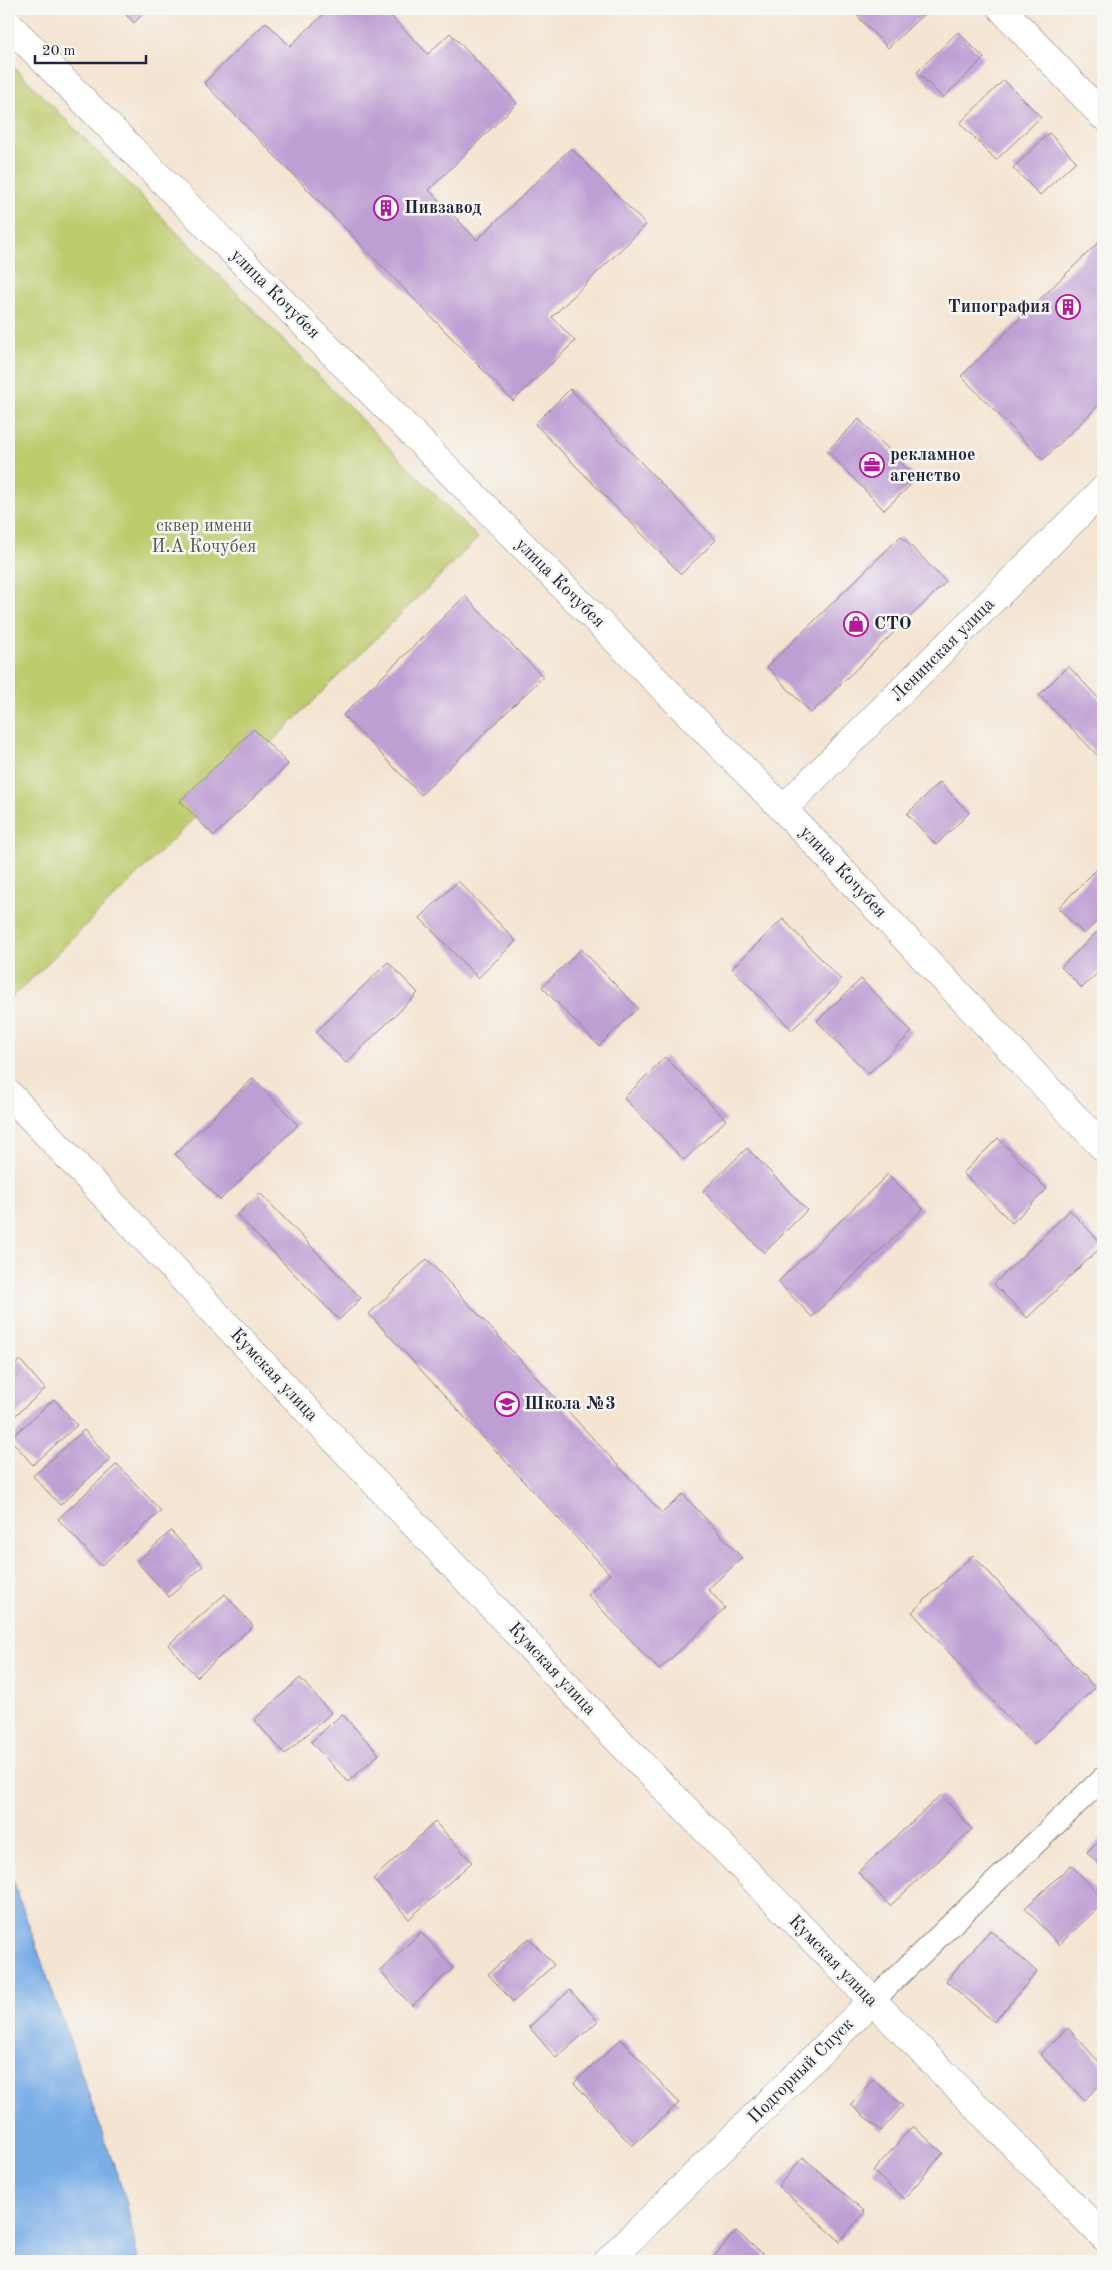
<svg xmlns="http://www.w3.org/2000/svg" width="1112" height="2270" viewBox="0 0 1112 2270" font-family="'Old Standard TT',serif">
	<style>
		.green { fill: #becb6d; stroke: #707654 }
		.water { fill: #7aaee7; stroke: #4e6891 }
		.building { fill: #bf9fd3 }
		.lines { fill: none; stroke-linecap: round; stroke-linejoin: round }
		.lane-casing { stroke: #8b8386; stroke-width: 24 }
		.street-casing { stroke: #8b8386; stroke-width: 29 }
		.primary-casing { stroke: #8b8386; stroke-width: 29 }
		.lane { stroke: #fff; stroke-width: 22 }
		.street { stroke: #fff; stroke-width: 28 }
		.primary { stroke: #fff; stroke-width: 28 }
		.labels { text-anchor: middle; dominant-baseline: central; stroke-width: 5; stroke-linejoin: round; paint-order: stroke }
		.poi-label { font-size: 18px; font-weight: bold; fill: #22223b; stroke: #f6f6f2; text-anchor: start }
		.street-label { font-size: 18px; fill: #22223b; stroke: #f6f6f2 }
		.park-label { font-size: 18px; fill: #51554a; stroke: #f6f6f2 }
	</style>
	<rect width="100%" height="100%" fill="#f6f6f2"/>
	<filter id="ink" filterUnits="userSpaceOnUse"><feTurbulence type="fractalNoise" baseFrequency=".02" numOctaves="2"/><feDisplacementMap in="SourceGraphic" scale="10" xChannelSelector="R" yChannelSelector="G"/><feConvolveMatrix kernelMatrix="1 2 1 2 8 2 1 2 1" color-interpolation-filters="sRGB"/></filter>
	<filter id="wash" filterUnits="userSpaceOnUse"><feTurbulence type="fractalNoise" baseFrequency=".0096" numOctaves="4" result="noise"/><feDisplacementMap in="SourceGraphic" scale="20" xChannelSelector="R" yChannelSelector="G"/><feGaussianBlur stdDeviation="1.12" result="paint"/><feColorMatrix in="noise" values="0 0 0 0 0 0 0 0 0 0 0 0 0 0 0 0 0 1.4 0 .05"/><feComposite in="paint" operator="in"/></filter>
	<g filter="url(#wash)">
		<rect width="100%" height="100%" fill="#f4e4d1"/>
		<!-- green -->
		<path class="green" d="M9 62 478 538 9 1001Z"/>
		<!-- water -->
		<path class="water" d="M9 1869 126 2200 138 2261H9Z"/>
		<g id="blocks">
			<!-- building -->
			<g class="building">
				<path d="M121 9H148L134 23Z"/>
				<path d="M329 9H384L428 54 450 33 517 103 429 190 477 240 571 148 646 225 552 317 575 341 513 401 204 83 266 22 290 46Z"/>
				<path d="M864 9H929L888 48 857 16Z"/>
				<path d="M958 32 984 58 943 98 917 72Z"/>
				<path d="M1004 80 1041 117 996 160 960 123Z"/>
				<path d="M1049 133 1076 161 1040 195 1013 168Z"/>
				<path d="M1103 238V401L1043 460 961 376Z"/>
				<path d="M570 389 716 540 681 574 535 424Z"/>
				<path d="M859 419 917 479 884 510 827 451Z"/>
				<path d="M901 536 946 582 811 713 767 667Z"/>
				<path d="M465 596 543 677 421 795 343 715Z"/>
				<path d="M1068 666 1103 703V761L1039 695Z"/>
				<path d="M254 729 288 764 214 836 180 801Z"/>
				<path d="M940 782 969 813 936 845 907 814Z"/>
				<path d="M1103 863V915L1084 934 1058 908Z"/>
				<path d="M458 881 516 941 478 978 420 918Z"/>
				<path d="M783 919 842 981 792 1030 732 968Z"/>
				<path d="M1099 930 1103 934V968L1082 988 1061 967Z"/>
				<path d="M581 949 638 1008 599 1046 542 987Z"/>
				<path d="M388 962 418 993 346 1063 316 1032Z"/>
				<path d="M861 979 912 1032 868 1074 817 1021Z"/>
				<path d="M665 1057 726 1120 684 1160 624 1098Z"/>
				<path d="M253 1078 298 1125 220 1200 175 1154Z"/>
				<path d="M998 1138 1047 1189 1012 1223 963 1173Z"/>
				<path d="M747 1148 807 1210 764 1253 703 1191Z"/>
				<path d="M888 1174 923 1209 812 1317 778 1282Z"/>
				<path d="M260 1193 361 1298 339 1320 237 1215Z"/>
				<path d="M1070 1210 1103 1245 1027 1318 994 1284Z"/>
				<path d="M427 1259 662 1513 683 1494 742 1558 708 1589 725 1608 659 1670 588 1595 610 1574 369 1314Z"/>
				<path d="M20 1360 45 1389 9 1421V1370Z"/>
				<path d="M54 1399 77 1425 33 1465 10 1439Z"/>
				<path d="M84 1430 110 1459 60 1505 33 1476Z"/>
				<path d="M117 1464 161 1511 101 1566 58 1519Z"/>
				<path d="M171 1531 203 1566 169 1597 137 1562Z"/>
				<path d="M973 1555 1095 1688 1033 1745 912 1612Z"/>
				<path d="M225 1594 253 1626 197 1677 168 1645Z"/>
				<path d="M300 1678 331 1713 285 1754 254 1720Z"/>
				<path d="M342 1714 379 1754 348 1782 311 1742Z"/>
				<path d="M941 1795 972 1829 890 1906 858 1872Z"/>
				<path d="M435 1822 472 1862 409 1919 373 1879Z"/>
				<path d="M1103 1836V1869L1087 1852Z"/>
				<path d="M1071 1865 1103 1899V1903L1059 1945 1025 1908Z"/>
				<path d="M990 1930 1037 1972 994 2022 946 1981Z"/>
				<path d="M421 1932 453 1968 412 2006 380 1971Z"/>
				<path d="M529 1938 554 1965 513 2002 488 1974Z"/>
				<path d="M570 1990 598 2021 556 2058 529 2027Z"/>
				<path d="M1068 2028 1103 2066V2082L1084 2100 1040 2054Z"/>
				<path d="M621 2039 679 2103 632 2146 574 2083Z"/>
				<path d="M873 2079 903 2106 881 2131 851 2105Z"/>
				<path d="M913 2126 943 2153 904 2199 873 2171Z"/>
				<path d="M803 2157 865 2212 840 2241 778 2186Z"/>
				<path d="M736 2231 770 2261H710Z"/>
			</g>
		</g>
	</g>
	<g filter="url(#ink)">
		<use href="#blocks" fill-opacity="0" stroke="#8b8386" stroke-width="1"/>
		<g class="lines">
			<defs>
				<path id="lane" d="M872 2001 1103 1778"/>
				<g id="street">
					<path d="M1002 9 1103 116"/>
					<path d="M783 809 1103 490"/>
					<path d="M9 1094 615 1737 1103 2236"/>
					<path d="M608 2261 872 2001"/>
				</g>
				<path id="primary" d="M9 25 783 809 1103 1147"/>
			</defs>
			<!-- lane casing -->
			<use href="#lane" class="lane-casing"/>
			<!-- street casing -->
			<use href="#street" class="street-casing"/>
			<!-- primary casing -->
			<use href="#primary" class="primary-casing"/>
			<!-- lane -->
			<use href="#lane" class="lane"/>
			<!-- street -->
			<use href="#street" class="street"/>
			<!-- primary -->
			<use href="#primary" class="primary"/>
		</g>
	</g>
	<!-- icons -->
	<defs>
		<symbol id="building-ring" viewBox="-11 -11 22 22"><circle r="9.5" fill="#f6f6f2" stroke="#b5179e" stroke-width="1.5"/><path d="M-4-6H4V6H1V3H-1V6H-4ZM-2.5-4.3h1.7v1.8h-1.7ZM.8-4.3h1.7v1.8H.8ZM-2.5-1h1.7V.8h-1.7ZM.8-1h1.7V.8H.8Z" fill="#b5179e"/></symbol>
		<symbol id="office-ring" viewBox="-11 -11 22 22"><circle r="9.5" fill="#f6f6f2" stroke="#b5179e" stroke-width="1.5"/><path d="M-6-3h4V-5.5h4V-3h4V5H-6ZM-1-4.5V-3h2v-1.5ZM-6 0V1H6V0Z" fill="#b5179e"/></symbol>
		<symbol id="shop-ring" viewBox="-11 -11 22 22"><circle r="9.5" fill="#f6f6f2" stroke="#b5179e" stroke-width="1.5"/><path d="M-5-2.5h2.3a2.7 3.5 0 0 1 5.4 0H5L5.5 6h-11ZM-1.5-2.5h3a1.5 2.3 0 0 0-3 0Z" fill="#b5179e"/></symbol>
		<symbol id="school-ring" viewBox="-11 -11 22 22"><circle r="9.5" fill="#f6f6f2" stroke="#b5179e" stroke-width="1.5"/><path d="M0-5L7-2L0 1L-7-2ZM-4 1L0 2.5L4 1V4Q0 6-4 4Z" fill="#b5179e"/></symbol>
	</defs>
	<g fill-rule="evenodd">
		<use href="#building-ring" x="372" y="194" width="28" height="28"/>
		<use href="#building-ring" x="1054" y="293" width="28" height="28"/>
		<use href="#office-ring" x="858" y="451" width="28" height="28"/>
		<use href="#shop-ring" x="842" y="610" width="28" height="28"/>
		<use href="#school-ring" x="493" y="1390" width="28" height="28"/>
	</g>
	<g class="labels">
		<!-- poi labels -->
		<g class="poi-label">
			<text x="404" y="208">Пивзавод</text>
			<text x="1050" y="307" text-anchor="end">Типография</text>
			<text x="890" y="455">рекламное<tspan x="890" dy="21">агенство</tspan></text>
			<text x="874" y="624">СТО</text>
			<text x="524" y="1404">Школа №3</text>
		</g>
		<!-- street labels -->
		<g class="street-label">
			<text transform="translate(275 294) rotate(45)">улица Кочубея</text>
			<text transform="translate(560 583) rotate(45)">улица Кочубея</text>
			<text transform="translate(943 650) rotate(-45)">Ленинская улица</text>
			<text transform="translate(843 872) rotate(47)">улица Кочубея</text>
			<text transform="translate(274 1375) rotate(47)">Кумская улица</text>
			<text transform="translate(552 1669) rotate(47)">Кумская улица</text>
			<text transform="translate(833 1961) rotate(46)">Кумская улица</text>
			<text transform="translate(801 2071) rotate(-45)">Подгорный Спуск</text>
		</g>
		<!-- park labels -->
		<g class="park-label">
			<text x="204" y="526">сквер имени<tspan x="204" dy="21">И.А Кочубея</tspan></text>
		</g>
	</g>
	<!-- margin -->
	<rect width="1112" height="2270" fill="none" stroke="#f6f6f2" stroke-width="30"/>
	<!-- scale -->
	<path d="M35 55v8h111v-8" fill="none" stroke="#22223b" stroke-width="2.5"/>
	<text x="42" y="55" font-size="15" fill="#22223b" stroke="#f6f6f2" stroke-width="4" paint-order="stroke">20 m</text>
</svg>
